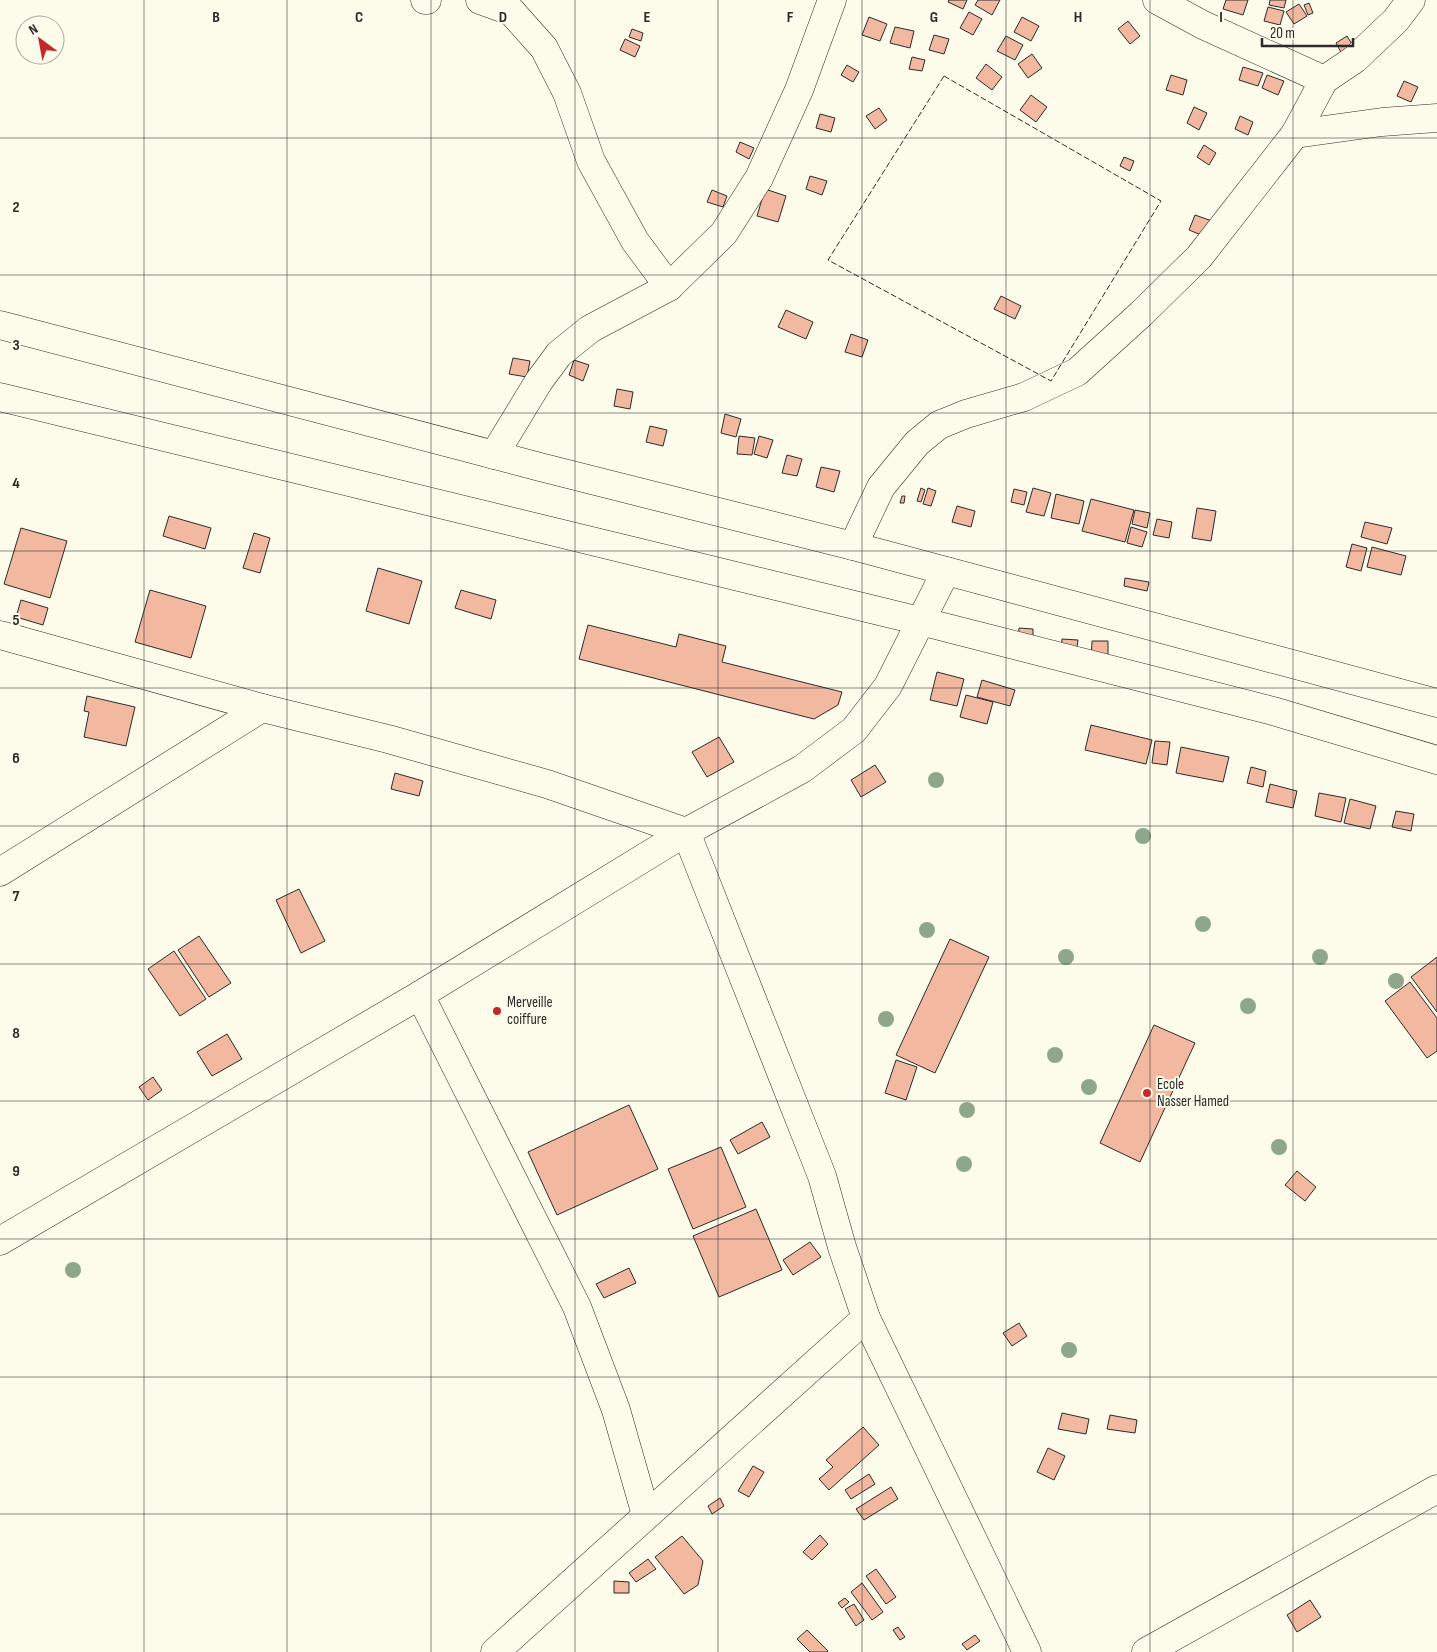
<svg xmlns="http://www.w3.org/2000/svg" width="1437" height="1652" viewBox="0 0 1437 1652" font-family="'Sofia Sans Condensed',sans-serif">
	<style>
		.building { fill: #f2b8a0; stroke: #2b2b2b }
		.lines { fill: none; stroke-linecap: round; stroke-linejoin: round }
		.minor-casing { stroke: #2b2b2b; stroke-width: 29 }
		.primary-casing { stroke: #2b2b2b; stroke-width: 29 }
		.minor { stroke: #fdfbea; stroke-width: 28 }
		.primary { stroke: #fdfbea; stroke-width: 28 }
		.fence { stroke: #2b2b2b; stroke-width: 1; stroke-dasharray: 6 2.5; stroke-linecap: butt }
		.tree { fill: #8ea78a }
		.grid { fill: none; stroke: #2b2b2b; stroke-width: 1; stroke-opacity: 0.55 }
		.poi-dot { fill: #c62828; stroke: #fdfbea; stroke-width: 2 }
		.labels { text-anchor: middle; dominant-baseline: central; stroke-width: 4; stroke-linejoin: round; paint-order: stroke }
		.poi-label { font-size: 15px; fill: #2b2b2b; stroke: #fdfbea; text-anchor: start }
		.grid-label { font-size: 16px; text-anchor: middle; font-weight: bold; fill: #2b2b2b; stroke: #fdfbea; stroke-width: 4; stroke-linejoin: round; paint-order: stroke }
	</style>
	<rect width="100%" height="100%" fill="#fdfbea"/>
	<!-- building -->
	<g class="building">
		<path d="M949 0H967L963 9 948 2Z"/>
		<path d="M978 0H1000L992 15 975 5Z"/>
		<path d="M1226 0H1248L1243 15 1223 9Z"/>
		<path d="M1270 0H1286L1284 8 1269 5Z"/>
		<path d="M1309 3 1313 13 1308 15 1304 5Z"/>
		<path d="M1299 4 1307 16 1294 24 1286 12Z"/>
		<path d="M1268 7 1284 11 1280 25 1264 21Z"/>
		<path d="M969 12 982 19 973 35 960 28Z"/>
		<path d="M869 17 887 24 880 41 862 35Z"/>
		<path d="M1022 17 1039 26 1031 41 1014 32Z"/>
		<path d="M1128 21 1140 36 1130 44 1118 29Z"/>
		<path d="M895 27 914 31 910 48 890 43Z"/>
		<path d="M632 29 643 33 641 41 629 37Z"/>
		<path d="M934 35 949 39 944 54 929 50Z"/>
		<path d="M1006 36 1023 45 1015 60 997 51Z"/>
		<path d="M1347 36 1355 49 1343 56 1336 43Z"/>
		<path d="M625 39 640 46 635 57 620 50Z"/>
		<path d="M1032 54 1042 68 1028 78 1018 64Z"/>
		<path d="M912 57 925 60 922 71 909 69Z"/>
		<path d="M986 64 1002 77 992 90 976 78Z"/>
		<path d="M847 65 859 72 853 82 841 75Z"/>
		<path d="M1243 67 1263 73 1258 86 1239 80Z"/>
		<path d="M1171 75 1187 80 1183 95 1166 90Z"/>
		<path d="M1267 75 1284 81 1278 95 1262 88Z"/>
		<path d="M1404 81 1418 87 1411 102 1397 96Z"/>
		<path d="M1031 95 1047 107 1036 122 1020 110Z"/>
		<path d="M1194 107 1207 113 1199 130 1187 123Z"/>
		<path d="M879 108 887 120 875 129 866 116Z"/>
		<path d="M820 114 835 118 831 132 816 128Z"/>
		<path d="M1240 116 1253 122 1248 135 1235 129Z"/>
		<path d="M740 142 754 148 749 159 736 152Z"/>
		<path d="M1204 145 1216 153 1209 165 1197 157Z"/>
		<path d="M1124 157 1134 161 1130 171 1120 166Z"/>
		<path d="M810 176 827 181 822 195 806 189Z"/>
		<path d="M765 189 786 196 778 222 757 216Z"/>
		<path d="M712 190 727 196 723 207 707 202Z"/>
		<path d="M1195 215 1212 221 1206 237 1189 230Z"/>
		<path d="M1001 296 1021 306 1015 319 994 309Z"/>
		<path d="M786 310 813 322 806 339 778 327Z"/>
		<path d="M851 334 868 340 862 357 845 352Z"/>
		<path d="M513 358 530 361 527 377 509 374Z"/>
		<path d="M574 360 589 365 583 381 569 375Z"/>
		<path d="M617 389 633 392 630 409 614 406Z"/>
		<path d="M725 414 741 419 736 437 721 433Z"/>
		<path d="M650 426 667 430 663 446 646 442Z"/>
		<path d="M739 436 755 438 752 455 737 454Z"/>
		<path d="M759 436 773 440 767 458 754 454Z"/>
		<path d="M787 455 802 459 797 476 782 473Z"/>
		<path d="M821 467 840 471 834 492 816 487Z"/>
		<path d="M921 488 925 490 921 502 917 501Z"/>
		<path d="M928 488 936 491 931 506 923 504Z"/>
		<path d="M1033 488 1051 493 1044 516 1026 512Z"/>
		<path d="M1014 489 1027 492 1024 505 1011 502Z"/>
		<path d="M1056 494 1084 501 1079 524 1051 518Z"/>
		<path d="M902 496H905L904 503H900Z"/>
		<path d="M1091 499 1134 510 1125 542 1082 531Z"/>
		<path d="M957 506 975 511 971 527 952 522Z"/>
		<path d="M1197 508 1216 511 1211 541 1192 538Z"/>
		<path d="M1135 510 1150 513 1147 528 1132 524Z"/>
		<path d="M169 516 211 528 205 549 163 536Z"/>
		<path d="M1157 519 1172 522 1169 538 1153 535Z"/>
		<path d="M1365 522 1392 528 1387 544 1361 537Z"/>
		<path d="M1131 527 1147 532 1142 547 1127 543Z"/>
		<path d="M21 528 67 541 50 598 4 584Z"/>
		<path d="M254 533 270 538 260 573 243 568Z"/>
		<path d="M1352 544 1367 548 1361 571 1346 567Z"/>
		<path d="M1372 547 1406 556 1401 575 1367 567Z"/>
		<path d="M378 568 422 581 409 624 366 611Z"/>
		<path d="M1125 578 1149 582 1147 591 1124 586Z"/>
		<path d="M150 590 206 606 191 658 135 642Z"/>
		<path d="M461 590 496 600 491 619 455 608Z"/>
		<path d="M21 600 48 608 43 625 16 617Z"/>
		<path d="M588 625 676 647 679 634 726 646 722 662 842 692 838 705 814 719 579 659Z"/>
		<path d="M1019 628 1033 629V640L1018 639Z"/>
		<path d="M1062 639 1078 640 1076 655 1061 654Z"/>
		<path d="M1092 641H1108V665L1091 664Z"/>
		<path d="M937 672 964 679 957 706 930 700Z"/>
		<path d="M982 680 1015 690 1010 706 977 697Z"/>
		<path d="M966 695 993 702 987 724 960 717Z"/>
		<path d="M87 696 135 707 126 746 84 737 89 712 84 711Z"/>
		<path d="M1091 725 1152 740 1146 764 1085 750Z"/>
		<path d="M719 737 734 762 707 777 692 752Z"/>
		<path d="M1155 741 1170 742 1167 765 1152 763Z"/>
		<path d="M1181 747 1229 757 1223 782 1176 773Z"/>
		<path d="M875 765 886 782 861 797 851 780Z"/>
		<path d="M1251 767 1266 771 1263 787 1247 783Z"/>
		<path d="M395 773 423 781 419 796 391 789Z"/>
		<path d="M1270 784 1297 791 1293 808 1266 802Z"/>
		<path d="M1319 793 1346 798 1341 822 1315 816Z"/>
		<path d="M1350 799 1376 806 1370 829 1344 823Z"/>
		<path d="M1396 811 1414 814 1411 831 1392 827Z"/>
		<path d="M299 889 325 941 301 953 276 900Z"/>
		<path d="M199 936 231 983 209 997 178 950Z"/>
		<path d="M950 939 989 957 935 1073 896 1055Z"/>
		<path d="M174 951 206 999 180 1016 148 969Z"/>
		<path d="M1437 957V1012L1411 977Z"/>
		<path d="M1410 982 1437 1018V1051L1427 1058 1385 1001Z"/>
		<path d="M1154 1025 1195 1043 1140 1162 1100 1143Z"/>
		<path d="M227 1034 242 1059 212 1076 197 1052Z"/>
		<path d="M896 1060 917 1067 906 1100 885 1093Z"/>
		<path d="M153 1077 162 1090 148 1100 139 1087Z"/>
		<path d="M629 1105 658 1169 557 1215 528 1152Z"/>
		<path d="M762 1122 770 1137 738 1154 730 1140Z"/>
		<path d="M721 1147 746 1207 693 1229 668 1169Z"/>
		<path d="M1297 1171 1316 1187 1305 1201 1285 1185Z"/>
		<path d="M756 1209 782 1270 719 1297 693 1236Z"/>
		<path d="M810 1242 821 1257 793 1275 783 1260Z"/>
		<path d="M629 1268 636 1283 604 1298 596 1284Z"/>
		<path d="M1019 1323 1027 1336 1012 1346 1003 1333Z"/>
		<path d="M1062 1413 1089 1419 1086 1434 1058 1429Z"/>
		<path d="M1110 1415 1137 1420 1135 1433 1107 1429Z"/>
		<path d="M863 1427 879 1445 829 1490 819 1479 833 1467 826 1460Z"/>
		<path d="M1048 1448 1065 1456 1054 1480 1037 1472Z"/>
		<path d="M753 1466 764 1472 749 1497 738 1491Z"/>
		<path d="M869 1474 875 1484 851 1499 845 1490Z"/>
		<path d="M891 1487 898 1499 864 1520 856 1509Z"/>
		<path d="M720 1498 724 1506 712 1514 708 1506Z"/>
		<path d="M820 1535 828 1544 812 1560 803 1552Z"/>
		<path d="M682 1536 703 1561 698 1585 684 1594 655 1557Z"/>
		<path d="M648 1559 656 1569 636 1582 629 1573Z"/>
		<path d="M876 1569 896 1597 886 1604 866 1576Z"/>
		<path d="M614 1581 629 1582V1593H614Z"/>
		<path d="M862 1583 883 1612 872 1620 851 1592Z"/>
		<path d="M845 1598 849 1602 842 1608 838 1603Z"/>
		<path d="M1310 1600 1321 1617 1297 1632 1287 1615Z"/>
		<path d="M854 1604 864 1620 856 1626 845 1609Z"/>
		<path d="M898 1627 905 1637 900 1640 893 1630Z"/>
		<path d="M807 1630 828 1651 827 1652H810L797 1639Z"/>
		<path d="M975 1635 980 1641 967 1650 962 1644Z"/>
	</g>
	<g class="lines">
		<defs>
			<g id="minor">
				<path d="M425 0H427"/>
				<path d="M480 0 511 11 544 48 567 93 591 161 635 241 669 287"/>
				<path d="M1157 0 1203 25 1324 80"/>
				<path d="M1295 134 1382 122 1437 118"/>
				<path d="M0 397 920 621 1273 711 1437 760"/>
				<path d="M494 455 539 381 559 354 590 329 669 287 724 233 759 178 799 90 832 0"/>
				<path d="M853 546 881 487 917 443 939 425 966 414 1024 397 1077 372 1141 314 1199 257 1295 134 1324 80 1355 59 1396 20 1411 0"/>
				<path d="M0 635 262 708"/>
				<path d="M0 872 262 708 388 739 547 784 686 832 822 1176 842 1247 866 1318"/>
				<path d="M420 995 577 1307 616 1410 646 1515"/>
				<path d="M0 1241 420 995 686 832 802 769 854 730 888 686 946 571"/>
				<path d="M495 1652 866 1318 1027 1652"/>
				<path d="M1146 1652 1437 1489"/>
			</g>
			<path id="primary" d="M0 325 540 467 853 546 1437 703"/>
		</defs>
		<!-- minor casing -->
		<use href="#minor" class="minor-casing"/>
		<!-- primary casing -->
		<use href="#primary" class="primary-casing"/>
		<!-- minor -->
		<use href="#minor" class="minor"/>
		<!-- primary -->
		<use href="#primary" class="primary"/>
		<!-- fence -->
		<path class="fence" d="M944 76 1161 201 1051 381 828 260Z"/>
	</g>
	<!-- trees -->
	<g class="tree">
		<circle cx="936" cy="780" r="8"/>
		<circle cx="1143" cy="836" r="8"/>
		<circle cx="1203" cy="924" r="8"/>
		<circle cx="927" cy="930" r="8"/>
		<circle cx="1066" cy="957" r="8"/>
		<circle cx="1320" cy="957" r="8"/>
		<circle cx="1396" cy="981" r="8"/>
		<circle cx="1248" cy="1006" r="8"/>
		<circle cx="886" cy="1019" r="8"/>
		<circle cx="1055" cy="1055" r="8"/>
		<circle cx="1089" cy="1087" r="8"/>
		<circle cx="967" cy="1110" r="8"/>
		<circle cx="1279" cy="1147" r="8"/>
		<circle cx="964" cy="1164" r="8"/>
		<circle cx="73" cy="1270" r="8"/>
		<circle cx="1069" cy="1350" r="8"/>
	</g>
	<!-- grid -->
	<path class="grid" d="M144 0V1652M287 0V1652M431 0V1652M575 0V1652M718 0V1652M862 0V1652M1006 0V1652M1150 0V1652M1293 0V1652M0 138H1437M0 275H1437M0 413H1437M0 551H1437M0 688H1437M0 826H1437M0 964H1437M0 1101H1437M0 1239H1437M0 1377H1437M0 1514H1437"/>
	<!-- markers -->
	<g class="poi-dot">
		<circle cx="497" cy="1011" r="5"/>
		<circle cx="1147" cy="1093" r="5"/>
	</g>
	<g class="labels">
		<!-- poi labels -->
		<g class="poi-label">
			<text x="507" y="1002">Merveille<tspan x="507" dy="17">coiffure</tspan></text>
			<text x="1157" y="1084">Ecole<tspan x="1157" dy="17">Nasser Hamed</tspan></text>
		</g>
	</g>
	<g class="grid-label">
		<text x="216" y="22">B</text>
		<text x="359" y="22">C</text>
		<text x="503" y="22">D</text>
		<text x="647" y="22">E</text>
		<text x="790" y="22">F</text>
		<text x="934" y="22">G</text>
		<text x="1078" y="22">H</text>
		<text x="1221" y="22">I</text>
		<text x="16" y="212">2</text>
		<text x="16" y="350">3</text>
		<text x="16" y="488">4</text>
		<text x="16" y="625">5</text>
		<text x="16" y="763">6</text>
		<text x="16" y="901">7</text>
		<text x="16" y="1038">8</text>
		<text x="16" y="1176">9</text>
	</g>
	<!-- north arrow -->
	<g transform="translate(40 40) rotate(328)"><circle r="24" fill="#fdfbea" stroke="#a9a89e"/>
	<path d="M0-4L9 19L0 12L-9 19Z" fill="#c62828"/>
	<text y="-8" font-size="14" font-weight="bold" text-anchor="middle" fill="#2b2b2b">N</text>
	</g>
	<!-- scale -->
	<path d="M1262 38v8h91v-8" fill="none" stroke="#2b2b2b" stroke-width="2.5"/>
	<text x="1270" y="38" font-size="15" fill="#2b2b2b" stroke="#fdfbea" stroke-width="4" paint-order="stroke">20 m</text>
</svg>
